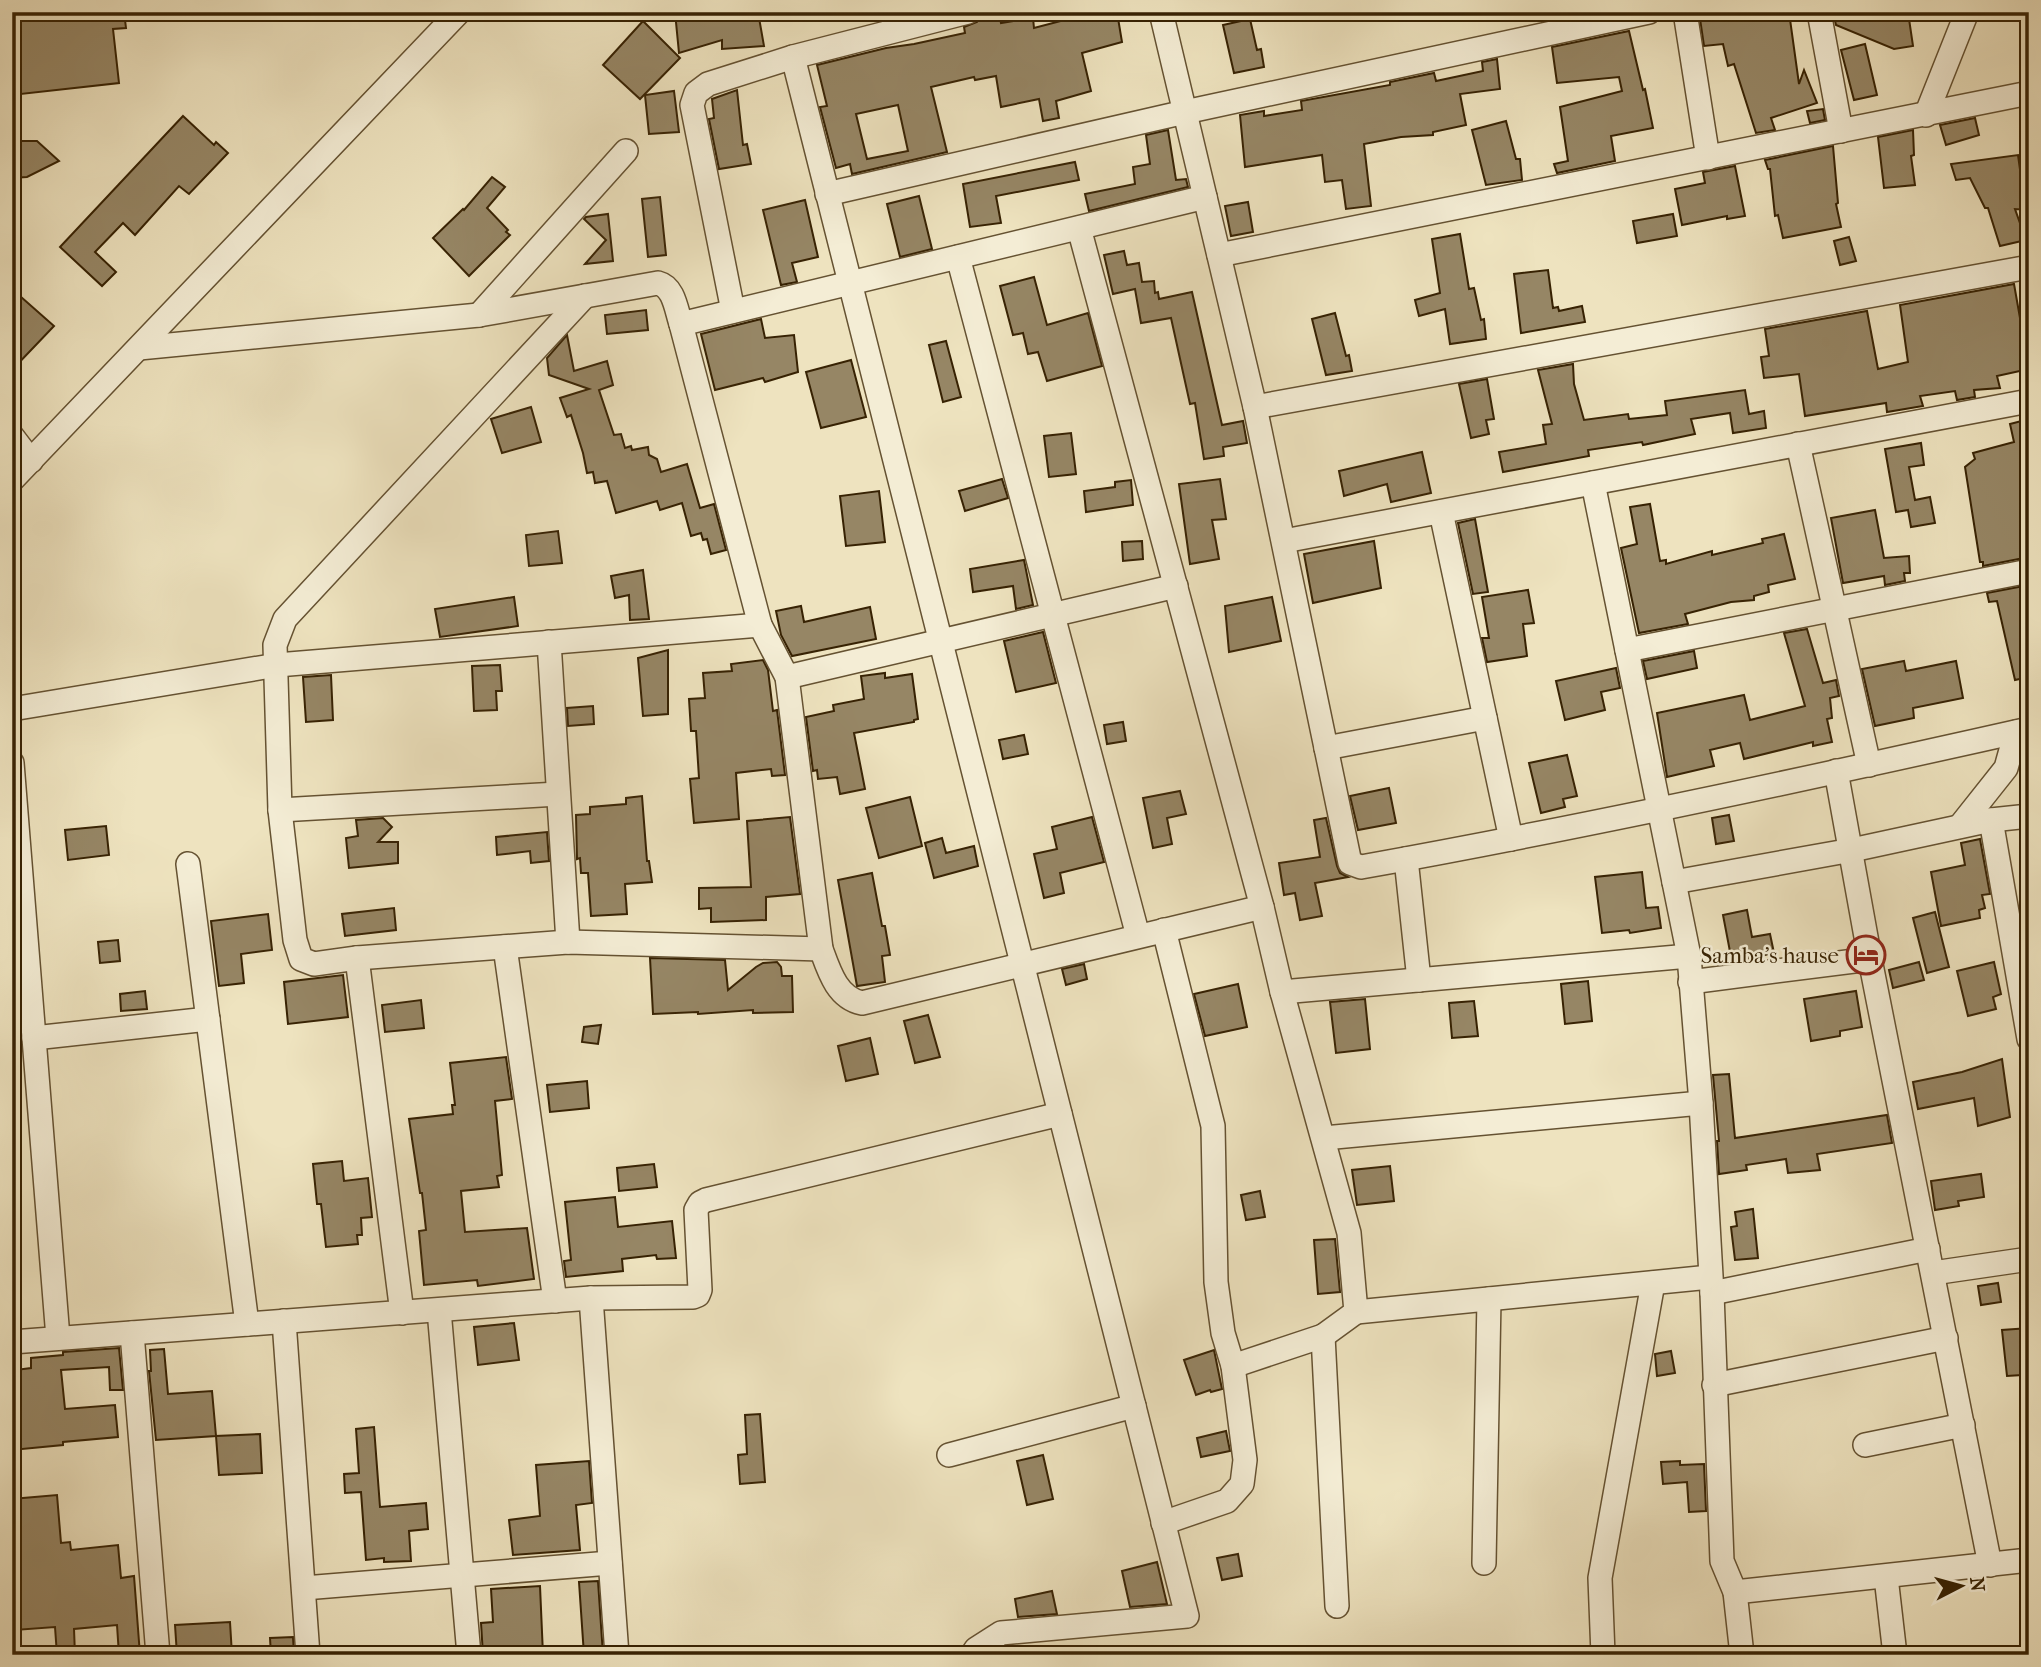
<svg xmlns="http://www.w3.org/2000/svg" width="2041" height="1667" viewBox="0 0 2041 1667" font-family="'IM FELL French Canon',serif">
	<style>
		.building { fill: #968665; stroke: #372203; stroke-width: 2; fill-rule: evenodd }
		.lines { fill: none; stroke-linecap: round; stroke-linejoin: round }
		.minor-casing { stroke: #655232; stroke-width: 26 }
		.minor { stroke: #f4edd5; stroke-width: 23 }
		.labels { text-anchor: middle; dominant-baseline: central; stroke-width: 5; stroke-linejoin: round; paint-order: stroke }
		.poi-label { font-size: 23px; fill: #372203; stroke: #f4edd5; text-anchor: end }
	</style>
	<rect width="100%" height="100%" fill="#eee3bf"/>
	<filter id="stains"><feTurbulence type="fractalNoise" baseFrequency=".00286" numOctaves="4"/><feColorMatrix values="0 0 0 0 .2 0 0 0 0 .09 0 0 0 0 .02 0 0 0 .5 -.17"/></filter>
	<radialGradient id="worn" r=".72"><stop offset=".6" stop-color="#630" stop-opacity="0"/><stop offset="1" stop-color="#630" stop-opacity=".3"/></radialGradient>
	<!-- building -->
	<g class="building">
		<path d="M12 12H124L126 28 113 29 119 83 12 95V75H14Z"/>
		<path d="M675 12H758L764 46 722 49V40L679 53Z"/>
		<path d="M1095 12H1117L1122 42 1082 53 1091 91 1056 101 1059 118 1043 121 1039 99 1001 107 996 76 975 80 974 77 931 87 947 152 852 174 850 164 836 168 820 107 827 106 817 65 886 48 914 44 965 33 964 27 977 22 980 18 999 14 1001 23 1033 18 1034 28ZM898 105 908 151 867 159 856 114Z"/>
		<path d="M1699 12H1789L1799 84 1804 70 1817 103 1771 118 1775 130 1756 133 1734 64 1728 66 1723 44 1704 46Z"/>
		<path d="M1833 12H1908L1913 46 1894 49 1836 25Z"/>
		<path d="M1250 19 1257 50 1261 49 1264 67 1234 73 1223 25Z"/>
		<path d="M643 21 680 58 640 99 603 65Z"/>
		<path d="M1629 31 1643 90 1645 89 1653 128 1611 136 1615 161 1557 173 1554 164 1568 161 1560 107 1622 91 1619 77 1557 83 1552 47Z"/>
		<path d="M1865 44 1877 95 1854 100 1841 50Z"/>
		<path d="M1497 59 1500 89 1460 94 1466 125 1433 132V135L1401 137 1364 144 1371 206 1346 209 1342 180 1325 182 1322 155 1245 167 1240 115 1264 111V116L1302 110 1301 101 1390 85V82L1434 73 1436 81 1483 71 1482 62Z"/>
		<path d="M737 90 743 145 747 144 751 164 719 169 709 119 714 118 712 99Z"/>
		<path d="M674 91 679 132 649 134 645 95Z"/>
		<path d="M1823 109 1825 120 1810 123 1807 111Z"/>
		<path d="M183 116 214 145 216 142 228 153 189 194 179 186 135 235 123 223 95 252 116 272 102 286 60 247Z"/>
		<path d="M1975 118 1979 135 1946 145 1940 125Z"/>
		<path d="M1506 121 1516 159H1520L1522 180 1486 185 1472 130Z"/>
		<path d="M1168 130 1176 180 1186 179 1188 187 1089 211 1085 194 1135 184 1133 167 1150 164 1146 135Z"/>
		<path d="M1913 130 1914 155 1911 156 1915 185 1884 188 1878 137Z"/>
		<path d="M12 141H37L59 161 27 177 12 178Z"/>
		<path d="M1833 146 1838 203 1836 204 1841 227 1783 238 1778 215 1775 216 1770 169H1768L1765 160Z"/>
		<path d="M2018 155 2022 184 2029 182V210L2015 209 2026 240 2000 246 1988 208H1985L1970 178 1956 180 1951 164Z"/>
		<path d="M1075 162 1079 180 996 196 1001 223 970 227 963 184Z"/>
		<path d="M1735 166 1745 216 1727 219V216L1682 225 1675 189 1705 183 1703 172Z"/>
		<path d="M492 177 505 187 487 208 508 230 506 232 510 235 469 276 433 238 463 209 464 210Z"/>
		<path d="M919 196 932 249 900 257 887 204Z"/>
		<path d="M660 197 666 255 648 257 642 199Z"/>
		<path d="M805 200 818 257 792 263 797 282 781 285 763 210Z"/>
		<path d="M1248 202 1253 232 1231 236 1225 206Z"/>
		<path d="M608 214 613 261 585 264 606 240 584 219 586 217Z"/>
		<path d="M1673 214 1677 236 1637 243 1633 221Z"/>
		<path d="M1460 234 1469 289 1474 288 1481 320 1484 319 1486 339 1450 344 1445 309 1419 316 1415 300 1440 293 1432 239Z"/>
		<path d="M1849 237 1856 261 1840 265 1834 241Z"/>
		<path d="M1124 251 1127 265 1139 263 1142 282 1154 281 1155 293 1158 292 1159 299 1192 292 1222 425 1243 421 1247 443 1223 447 1224 456 1204 459 1195 403 1190 404 1171 318 1141 323 1135 289 1113 294 1104 255Z"/>
		<path d="M1548 270 1553 308 1558 307 1559 311 1582 306 1585 322 1521 333 1514 274Z"/>
		<path d="M1034 277 1047 325 1088 313 1102 366 1047 381 1038 352 1028 354 1023 333 1013 335 1000 286Z"/>
		<path d="M2014 284 2029 369 1997 376 2000 388 1974 390 1975 397 1957 400 1955 391 1920 396 1923 406 1887 412 1886 403 1805 416 1799 374 1764 378 1761 357 1769 356 1765 329 1867 311 1878 369 1908 362 1900 305Z"/>
		<path d="M12 289 54 326 12 370Z"/>
		<path d="M646 310 648 330 607 334 605 315Z"/>
		<path d="M1335 313 1346 356 1349 355 1352 371 1326 375 1312 319Z"/>
		<path d="M761 319 765 338 794 335 798 372 765 382 763 378 715 390 701 334Z"/>
		<path d="M567 335 574 371 607 361 613 385 599 390 614 435 621 434 625 448 631 446 632 450 648 447 649 455 657 459 661 472 687 464 700 508 714 504 726 550 711 554 707 539 703 540 701 533 691 536 682 503 660 510 657 501 616 513 607 481 595 483 593 472 587 473 583 453 571 415 567 417 560 398 589 389 549 375 547 358Z"/>
		<path d="M946 341 961 397 943 402 929 345Z"/>
		<path d="M851 360 866 417 821 428 806 372Z"/>
		<path d="M1573 364 1574 384 1584 420 1628 414 1629 419 1667 415 1665 401 1745 390 1749 414 1764 411 1766 428 1733 433 1730 413 1691 419 1695 434 1643 445 1642 442 1588 450 1589 456 1503 472 1499 452 1546 444 1543 425 1552 424 1538 370Z"/>
		<path d="M1487 379 1494 419 1486 420 1489 434 1471 438 1459 384Z"/>
		<path d="M531 407 541 442 502 453 491 419Z"/>
		<path d="M2029 419V557L1983 566V562H1980L1965 467 1975 459 1973 453 2014 442 2010 424Z"/>
		<path d="M1071 433 1076 474 1049 477 1044 436Z"/>
		<path d="M1921 443 1924 465 1909 467 1915 500 1930 497 1935 523 1911 527 1908 510 1896 512 1885 449Z"/>
		<path d="M1422 452 1431 493 1391 502 1387 484 1344 496 1339 471Z"/>
		<path d="M1002 479 1008 498 965 511 959 491Z"/>
		<path d="M1220 479 1226 519 1212 520 1219 559 1190 564 1179 484Z"/>
		<path d="M1131 480 1133 505 1086 512 1084 491 1115 487V482Z"/>
		<path d="M879 491 885 542 846 546 840 496Z"/>
		<path d="M1650 504 1660 561 1666 560V564L1712 551V555L1763 543 1762 539 1784 534 1795 579 1768 585 1769 592 1754 596V600L1731 602 1685 614 1688 624 1639 633 1621 548 1637 544 1630 507Z"/>
		<path d="M1875 510 1884 558 1909 556 1910 573H1904L1905 581 1885 585 1884 576 1843 583 1831 518Z"/>
		<path d="M1475 519 1488 592 1473 594 1458 523Z"/>
		<path d="M558 531 562 563 529 566 526 535Z"/>
		<path d="M1142 541 1143 559 1123 561 1122 542Z"/>
		<path d="M1374 541 1381 588 1313 603 1304 554Z"/>
		<path d="M1024 560 1033 605 1016 609 1013 586 973 592 970 569Z"/>
		<path d="M643 570 649 619 630 620 629 595 615 598 611 576Z"/>
		<path d="M2029 585V677L2015 680 1997 601 1989 602 1987 593Z"/>
		<path d="M1528 590 1534 623 1523 624 1527 656 1487 662 1482 638H1489L1482 597Z"/>
		<path d="M514 597 518 626 440 637 435 609Z"/>
		<path d="M1272 597 1281 641 1229 652 1225 606Z"/>
		<path d="M801 606 804 622 870 607 876 639 792 656 781 635 776 611Z"/>
		<path d="M1807 629 1823 683 1836 680 1839 696 1830 698 1832 718 1827 719 1832 742 1813 746V742L1744 759 1740 743 1710 750 1714 766 1667 777 1657 713 1744 695 1750 720 1805 706 1784 633Z"/>
		<path d="M1043 632 1056 683 1016 692 1004 641Z"/>
		<path d="M668 650V714L643 716 638 658Z"/>
		<path d="M1694 651 1697 668 1647 679 1643 661Z"/>
		<path d="M763 660 768 670 773 711 777 710 785 775 772 776 771 769 736 773 739 819 694 823 690 779 699 778 696 731H691L689 699 705 698 703 673 732 671 731 664Z"/>
		<path d="M1904 661 1906 671 1956 661 1963 698 1913 708 1914 718 1875 726 1862 669Z"/>
		<path d="M500 665 502 691H496L497 710 474 711 472 666Z"/>
		<path d="M1616 668 1620 688 1601 692 1605 710 1565 720 1556 681Z"/>
		<path d="M885 673V678L912 674 918 719 914 720V722L854 733 865 789 840 794 837 777 818 779 817 770 813 771 806 717 834 711 833 705 864 699 861 676Z"/>
		<path d="M331 675 333 720 306 722 303 677Z"/>
		<path d="M593 706 594 724 568 726 567 708Z"/>
		<path d="M1123 722 1126 741 1107 744 1104 725Z"/>
		<path d="M1024 735 1028 754 1003 759 999 740Z"/>
		<path d="M1567 755 1577 796 1563 799 1565 807 1541 813 1529 763Z"/>
		<path d="M1389 788 1396 823 1358 830 1350 796Z"/>
		<path d="M1180 791 1186 814 1167 818 1172 844 1153 848 1143 798Z"/>
		<path d="M642 796 647 861H649L652 882 625 884 627 914 591 916 588 873H581L580 858 577 859 576 815 590 814V807L626 804V798Z"/>
		<path d="M910 797 922 846 879 858 866 808Z"/>
		<path d="M1729 815 1734 841 1716 844 1712 818Z"/>
		<path d="M790 817 800 894 766 897V920L711 922V908L699 909V888L751 887 747 821Z"/>
		<path d="M1092 817 1104 862 1060 873 1064 893 1044 898 1034 854 1057 849 1052 827Z"/>
		<path d="M383 818 392 827 378 842H398V863L349 868 346 838 358 836 356 820Z"/>
		<path d="M1326 818 1337 866 1340 873 1348 877 1315 883 1322 916 1300 920 1295 893 1284 895 1279 863 1320 857 1314 820Z"/>
		<path d="M106 826 109 855 68 860 65 830Z"/>
		<path d="M547 832 549 861 531 863 530 851 497 855 496 837Z"/>
		<path d="M942 838 946 853 974 846 978 866 934 878 925 843Z"/>
		<path d="M1980 839 1990 894 1982 895 1985 908 1979 910 1980 918 1941 926 1931 872 1965 865 1961 843Z"/>
		<path d="M1642 872 1646 908 1658 907 1661 928 1630 933 1629 930 1602 933 1595 877Z"/>
		<path d="M872 873 882 926H885L890 955 882 956 885 982 857 986 838 880Z"/>
		<path d="M394 908 396 930 345 936 342 914Z"/>
		<path d="M1747 910 1752 937 1770 934 1774 953 1732 962 1723 915Z"/>
		<path d="M1935 912 1949 967 1927 973 1913 918Z"/>
		<path d="M268 914 272 950 241 954 244 983 219 986 211 921Z"/>
		<path d="M118 940 120 961 100 963 98 942Z"/>
		<path d="M650 958 725 960 728 990 756 967 763 963 777 962 781 967 782 976H792L793 1012 753 1013V1010L698 1014V1012L653 1014Z"/>
		<path d="M1919 962 1924 980 1893 988 1889 970Z"/>
		<path d="M1994 962 2001 994 1993 997 1996 1009 1968 1016 1957 971Z"/>
		<path d="M1084 964 1087 979 1066 985 1062 969Z"/>
		<path d="M343 975 348 1017 288 1024 284 982Z"/>
		<path d="M1588 981 1592 1021 1565 1024 1561 984Z"/>
		<path d="M1238 984 1247 1027 1205 1036 1194 994Z"/>
		<path d="M145 991 147 1009 121 1011 120 994Z"/>
		<path d="M1856 991 1862 1027 1840 1031V1036L1811 1041 1804 999Z"/>
		<path d="M1365 999 1370 1049 1336 1053 1330 1002Z"/>
		<path d="M421 1000 424 1028 385 1032 382 1005Z"/>
		<path d="M1474 1001 1478 1036 1452 1038 1449 1003Z"/>
		<path d="M928 1015 940 1057 915 1063 904 1021Z"/>
		<path d="M601 1025 598 1044 582 1042 584 1027Z"/>
		<path d="M870 1038 878 1074 846 1081 838 1046Z"/>
		<path d="M506 1057 512 1099 495 1101 502 1175 497 1176 499 1187 461 1191 465 1232 527 1228 534 1279 478 1286 477 1280 424 1285 419 1231 426 1230 422 1193H420L409 1119 453 1114 452 1105H455L450 1063Z"/>
		<path d="M2002 1059 2010 1117 1978 1126 1974 1098 1918 1109 1913 1082 1962 1072Z"/>
		<path d="M1729 1074 1735 1138 1887 1115 1892 1143 1817 1154 1820 1170 1788 1173 1786 1159 1746 1165 1747 1170 1719 1174 1717 1141H1719L1713 1075Z"/>
		<path d="M587 1081 589 1108 550 1112 547 1085Z"/>
		<path d="M342 1161 344 1181 368 1178 372 1217 361 1218 362 1235H357L358 1244 326 1247 321 1204H317L313 1164Z"/>
		<path d="M654 1164 657 1187 619 1191 617 1168Z"/>
		<path d="M1390 1166 1394 1201 1357 1205 1352 1170Z"/>
		<path d="M1981 1174 1984 1197 1958 1201 1959 1206 1935 1210 1931 1181Z"/>
		<path d="M1260 1191 1265 1217 1246 1220 1241 1195Z"/>
		<path d="M615 1197 618 1227 672 1221 676 1258 657 1259 656 1255 622 1259 623 1271 566 1277 564 1261 571 1260 565 1202Z"/>
		<path d="M1753 1209 1758 1258 1735 1260 1731 1227 1737 1226 1735 1212Z"/>
		<path d="M1335 1239 1340 1292 1318 1294 1314 1240Z"/>
		<path d="M1998 1283 2001 1302 1981 1305 1978 1286Z"/>
		<path d="M514 1323 519 1360 478 1365 474 1327Z"/>
		<path d="M2029 1328V1356L2021 1357 2022 1375 2007 1376 2002 1330Z"/>
		<path d="M119 1348 123 1390H110L109 1367 61 1370 65 1409 115 1405 118 1437 63 1442V1445L12 1450V1420H20L15 1370 31 1368V1358L63 1355V1352Z"/>
		<path d="M164 1349 168 1394 212 1391 216 1436 156 1440 149 1371H151L150 1350Z"/>
		<path d="M1214 1350 1222 1389 1211 1392 1210 1390 1196 1395 1184 1360Z"/>
		<path d="M1671 1351 1675 1373 1657 1376 1655 1354Z"/>
		<path d="M760 1414 765 1482 740 1484 738 1455 747 1454 745 1415Z"/>
		<path d="M374 1427 380 1507 426 1503 428 1529 409 1531 411 1561 384 1562V1558L366 1560 361 1492 345 1493 344 1474 359 1473 356 1429Z"/>
		<path d="M1226 1431 1230 1451 1201 1457 1197 1438Z"/>
		<path d="M260 1434 262 1473 219 1475 216 1436Z"/>
		<path d="M1043 1455 1053 1499 1027 1505 1017 1461Z"/>
		<path d="M589 1461 592 1503 576 1505 580 1550 513 1555 509 1520 540 1516 536 1465Z"/>
		<path d="M1680 1461V1465L1704 1464 1706 1511 1689 1512 1687 1482 1663 1484 1661 1462Z"/>
		<path d="M57 1495 61 1543 70 1542 71 1550 118 1545 121 1578 134 1576 140 1655H119L117 1625 74 1629 75 1655H57L55 1627 15 1630 12 1499Z"/>
		<path d="M1238 1554 1242 1576 1222 1580 1217 1558Z"/>
		<path d="M1157 1562 1167 1604 1130 1607 1122 1571Z"/>
		<path d="M598 1581 603 1655H584L579 1582Z"/>
		<path d="M540 1586 543 1655H483L481 1623 493 1622 491 1589Z"/>
		<path d="M1052 1591 1057 1614 1018 1617 1015 1599Z"/>
		<path d="M230 1622 232 1655H177L175 1625Z"/>
		<path d="M293 1637 294 1655H271L270 1638Z"/>
	</g>
	<g class="lines">
		<defs>
			<g id="minor">
				<path d="M1161 12 1255 407 1350 863 1361 867C1584 827 1807 779 2029 729"/>
				<path d="M1685 12 1708 158"/>
				<path d="M1819 12 1841 131"/>
				<path d="M793 57 1187 1616 1001 1633 976 1649 972 1655"/>
				<path d="M1926 115 1967 12"/>
				<path d="M827 194 1185 112 1649 12"/>
				<path d="M1079 228 1262 907 1282 992 1349 1233 1356 1312 1323 1336 1233 1366"/>
				<path d="M1219 255 2029 93"/>
				<path d="M958 257 1138 936"/>
				<path d="M585 296 285 619 275 645 280 810 295 940 301 959 314 964 357 958 568 942 821 949"/>
				<path d="M733 311 692 105 696 93 708 84 793 57 968 12"/>
				<path d="M479 315 626 151"/>
				<path d="M681 324 1205 197"/>
				<path d="M139 348 479 315 658 283C674 287 676 309 681 324L760 625 787 677 821 949C829 971 837 998 862 1003L1262 907"/>
				<path d="M1255 407 2029 267"/>
				<path d="M12 436 31 461"/>
				<path d="M1798 444 1869 765"/>
				<path d="M12 480 459 12"/>
				<path d="M1593 483 1689 956 1701 1103 1712 1293 1722 1561 1735 1592 1742 1655"/>
				<path d="M1441 512 1511 839"/>
				<path d="M1284 541 2029 401"/>
				<path d="M549 642 568 942"/>
				<path d="M1627 650 2029 571"/>
				<path d="M787 677 1176 586"/>
				<path d="M12 709 277 665 760 625"/>
				<path d="M1326 748 1485 718"/>
				<path d="M12 763 58 1338"/>
				<path d="M1836 771 1870 959 1990 1565"/>
				<path d="M280 810 558 794"/>
				<path d="M1991 820 2029 1039"/>
				<path d="M1960 826 2006 768 2016 732"/>
				<path d="M1406 859 1419 980"/>
				<path d="M188 864 247 1324"/>
				<path d="M1674 882 1852 850 1991 820 2029 816"/>
				<path d="M505 947 555 1301"/>
				<path d="M357 958 402 1313"/>
				<path d="M1690 982 1870 959"/>
				<path d="M1282 992 1689 956"/>
				<path d="M34 1038 208 1019"/>
				<path d="M1324 1138 1701 1103"/>
				<path d="M1933 1273 2029 1259"/>
				<path d="M1712 1293 1928 1249"/>
				<path d="M591 1298 617 1655"/>
				<path d="M439 1310 469 1655"/>
				<path d="M1356 1312 1710 1277"/>
				<path d="M284 1321 308 1655"/>
				<path d="M132 1333 158 1655"/>
				<path d="M1323 1336 1337 1606"/>
				<path d="M12 1342 591 1298 693 1297 698 1295 700 1290 696 1210 700 1203 706 1200 1060 1114"/>
				<path d="M1714 1385 1946 1338"/>
				<path d="M1865 1445 1963 1425"/>
				<path d="M949 1455 1134 1406"/>
				<path d="M1163 1523 1227 1501 1242 1484 1245 1460 1233 1366 1223 1333 1216 1282 1213 1126 1164 930"/>
				<path d="M1484 1563 1489 1299"/>
				<path d="M1886 1577 1895 1655"/>
				<path d="M304 1588 610 1563"/>
				<path d="M1735 1592 2029 1560"/>
				<path d="M1603 1655 1600 1578 1653 1283"/>
			</g>
		</defs>
		<!-- minor casing -->
		<use href="#minor" class="minor-casing"/>
		<!-- minor -->
		<use href="#minor" class="minor"/>
	</g>
	<!-- icons -->
	<defs>
		<symbol id="hotel-ring" viewBox="-11 -11 22 22"><circle r="9.5" fill="#f4edd5" stroke="#8f2418" stroke-width="1.5"/><path d="M-6-4.5h1.5V1H6V5H4.5V3h-9V5H-6ZM-4 0a1.8 1.8 0 1 1 3.6 0ZM.5 0V-2.5h3Q6-2.5 6 0Z" fill="#8f2418"/></symbol>
	</defs>
	<g fill-rule="evenodd">
		<use href="#hotel-ring" x="1844" y="933" width="44" height="44"/>
	</g>
	<g class="labels">
		<!-- poi labels -->
		<g class="poi-label">
			<text x="1839" y="955">Samba's hause</text>
		</g>
	</g>
	<!-- margin -->
	<rect width="2041" height="1667" fill="none" stroke="#eee3bf" stroke-width="42"/>
	<rect x="14" y="14" width="2013" height="1639" fill="none" stroke="#372203" stroke-width="3.5"/>
	<rect x="21" y="21" width="1999" height="1625" fill="none" stroke="#372203" stroke-width="2"/>
	<!-- north arrow -->
	<g transform="translate(1961 1586) rotate(84)" stroke="#f4edd5" stroke-width="5" paint-order="stroke">
	<path d="M0-5L12 26L0 18L-12 26Z" fill="#372203"/>
	<text y="-10" font-size="19" font-weight="bold" text-anchor="middle" fill="#372203">N</text>
	</g>
	<rect width="100%" height="100%" filter="url(#stains)"/>
	<rect width="100%" height="100%" fill="url(#worn)"/>
</svg>
